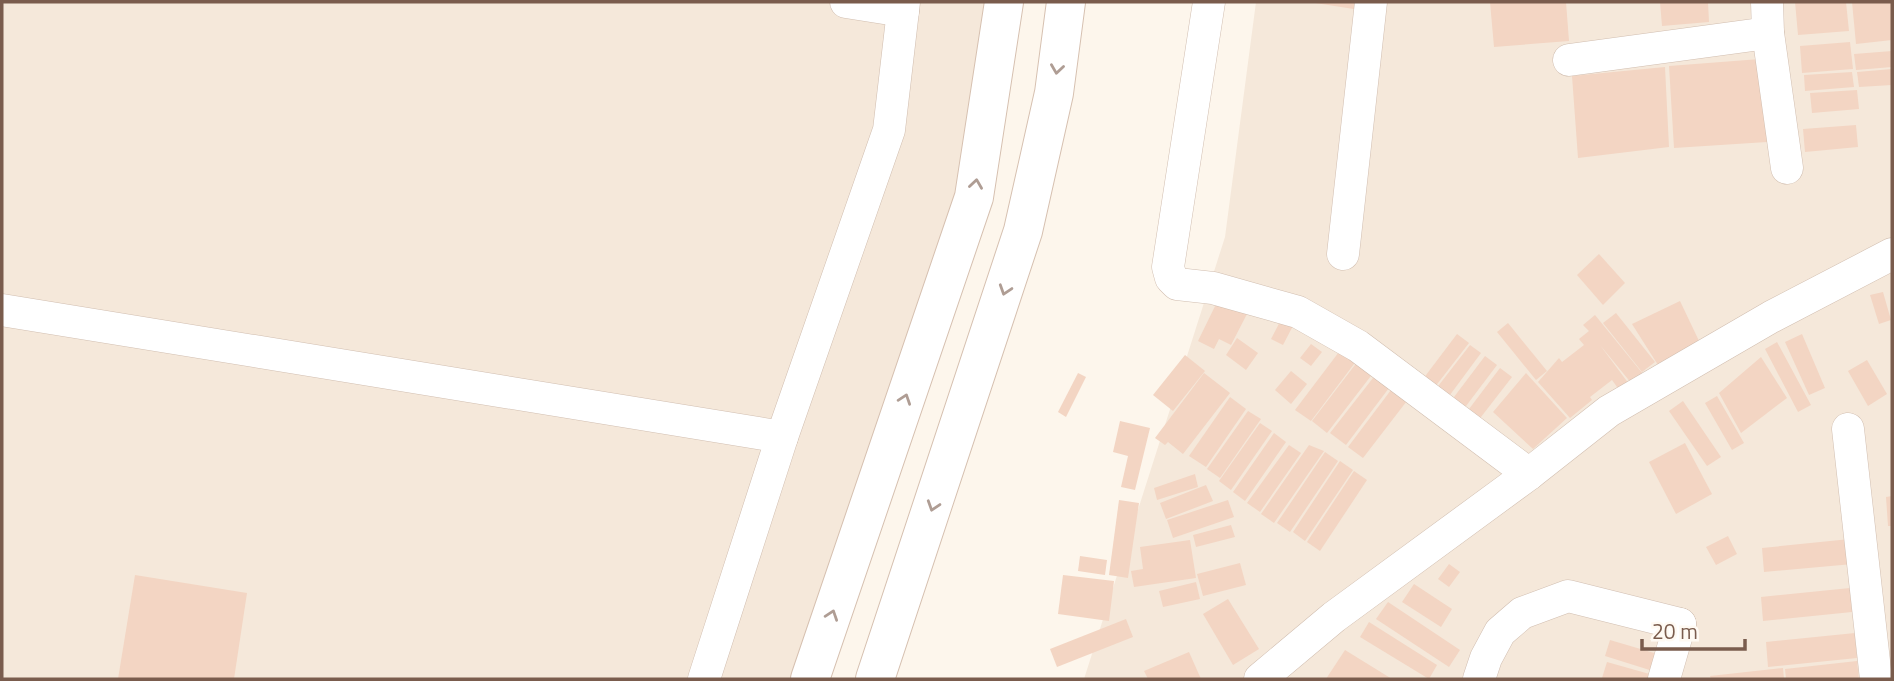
<svg xmlns="http://www.w3.org/2000/svg" width="1894" height="681" viewBox="0 0 1894 681" font-family="'Titillium Web',sans-serif">
	<style>
		.residential { fill: #f5e8da }
		.building { fill: #f3d5c3 }
		.lines { fill: none; stroke-linecap: round; stroke-linejoin: round }
		.street-casing { stroke: #d1beb0; stroke-width: 33 }
		.secondary-casing { stroke: #d6c0b0; stroke-width: 40 }
		.street { stroke: #fff; stroke-width: 32 }
		.secondary { stroke: #fff; stroke-width: 38 }
		.oneway { stroke: #af9d94 }
	</style>
	<rect width="100%" height="100%" fill="#fdf6ec"/>
	<!-- residential -->
	<g class="residential">
		<path d="M2 2H1017L819 679H2Z"/>
		<path d="M1256 2H1892V679H1084L1225 237Z"/>
	</g>
	<!-- building -->
	<g class="building">
		<path d="M1309 2H1360V10Z"/>
		<path d="M1490 2H1566L1569 41 1494 47Z"/>
		<path d="M1660 2H1708L1709 22 1662 26Z"/>
		<path d="M1795 2H1846L1849 31 1798 35Z"/>
		<path d="M1852 2H1892V40L1856 44Z"/>
		<path d="M1850 42 1853 69 1802 73 1800 46Z"/>
		<path d="M1892 51V67L1856 70 1854 54Z"/>
		<path d="M1760 59 1767 142 1674 148 1669 66Z"/>
		<path d="M1665 67 1669 147 1578 158 1572 76Z"/>
		<path d="M1892 69V85L1859 87 1857 72Z"/>
		<path d="M1852 72 1854 87 1805 91 1804 75Z"/>
		<path d="M1857 90 1859 109 1812 113 1810 93Z"/>
		<path d="M1856 125 1858 147 1805 152 1803 129Z"/>
		<path d="M1599 254 1625 283 1603 305 1577 275Z"/>
		<path d="M1883 292 1891 320 1879 324 1870 295Z"/>
		<path d="M1219 298 1248 312 1231 345 1219 339 1214 349 1198 341Z"/>
		<path d="M1680 301 1700 343 1658 365 1632 324Z"/>
		<path d="M1616 313 1655 362 1642 372 1603 323Z"/>
		<path d="M1284 314 1296 320 1283 345 1271 339Z"/>
		<path d="M1595 315 1643 374 1632 384 1600 345 1629 384 1620 391 1612 380 1590 397 1592 400 1570 418 1538 382 1559 358 1562 362 1584 345 1579 339 1589 331 1583 325Z"/>
		<path d="M1508 323 1547 371 1536 380 1497 332Z"/>
		<path d="M1457 334 1469 343 1431 392 1420 383Z"/>
		<path d="M1802 334 1825 388 1809 395 1785 342Z"/>
		<path d="M1237 338 1258 353 1246 370 1226 355Z"/>
		<path d="M1777 342 1811 405 1798 412 1765 349Z"/>
		<path d="M1311 344 1322 352 1311 366 1300 358Z"/>
		<path d="M1345 344 1360 356 1311 421 1295 410Z"/>
		<path d="M1470 345 1481 353 1444 403 1432 394Z"/>
		<path d="M1185 355 1205 371 1173 411 1153 395Z"/>
		<path d="M1485 356 1497 365 1460 414 1448 405Z"/>
		<path d="M1361 357 1377 368 1327 433 1312 421Z"/>
		<path d="M1761 357 1787 398 1741 433 1719 393Z"/>
		<path d="M1867 360 1887 394 1868 406 1848 371Z"/>
		<path d="M1500 368 1512 377 1474 426 1463 417Z"/>
		<path d="M1380 369 1395 380 1346 445 1330 433Z"/>
		<path d="M1291 371 1307 384 1291 404 1275 390Z"/>
		<path d="M1078 373 1086 377 1066 417 1058 412Z"/>
		<path d="M1204 373 1230 393 1183 454 1168 442 1165 445 1155 438Z"/>
		<path d="M1526 373 1567 418 1533 449 1493 412Z"/>
		<path d="M1397 382 1413 393 1363 458 1348 447Z"/>
		<path d="M1717 396 1744 443 1732 450 1705 403Z"/>
		<path d="M1230 397 1246 409 1206 467 1189 456Z"/>
		<path d="M1683 401 1721 457 1707 466 1669 411Z"/>
		<path d="M1248 411 1261 419 1220 478 1207 469Z"/>
		<path d="M1120 421 1150 428 1135 490 1121 487 1128 456 1113 452Z"/>
		<path d="M1260 423 1272 431 1231 490 1219 481Z"/>
		<path d="M1274 433 1286 442 1245 501 1233 492Z"/>
		<path d="M1685 443 1712 494 1676 514 1649 462Z"/>
		<path d="M1289 445 1301 453 1260 512 1247 503Z"/>
		<path d="M1309 445 1324 451 1274 523 1261 514Z"/>
		<path d="M1325 452 1338 461 1290 532 1277 523Z"/>
		<path d="M1340 461 1353 470 1305 541 1293 532Z"/>
		<path d="M1354 471 1367 480 1320 551 1307 542Z"/>
		<path d="M1195 474 1198 487 1157 500 1154 488Z"/>
		<path d="M1206 485 1213 501 1166 519 1160 503Z"/>
		<path d="M1892 496V526H1888L1886 497Z"/>
		<path d="M1119 500 1139 503 1128 578 1109 575Z"/>
		<path d="M1228 500 1234 517 1173 538 1167 520Z"/>
		<path d="M1231 525 1235 537 1196 547 1193 535Z"/>
		<path d="M1728 536 1737 554 1716 565 1706 547Z"/>
		<path d="M1850 539 1853 564 1764 572 1762 548Z"/>
		<path d="M1190 540 1196 578 1134 587 1131 571 1143 569 1140 547Z"/>
		<path d="M1080 556 1107 560 1105 575 1078 571Z"/>
		<path d="M1240 563 1246 585 1203 596 1197 574Z"/>
		<path d="M1449 564 1460 572 1449 587 1438 579Z"/>
		<path d="M135 575 247 593 234 679H118Z"/>
		<path d="M1063 575 1114 581 1109 621 1058 614Z"/>
		<path d="M1196 582 1200 599 1163 607 1159 591Z"/>
		<path d="M1414 584 1452 609 1441 627 1402 602Z"/>
		<path d="M1850 588 1852 612 1763 621 1761 597Z"/>
		<path d="M1228 599 1259 649 1233 665 1203 614Z"/>
		<path d="M1388 602 1460 650 1449 667 1376 619Z"/>
		<path d="M1126 619 1133 637 1057 667 1050 649Z"/>
		<path d="M1369 622 1437 665 1429 679 1360 637Z"/>
		<path d="M1855 633 1857 658 1768 667 1766 642Z"/>
		<path d="M1610 640 1661 655 1656 672 1605 656Z"/>
		<path d="M1345 650 1392 679H1326Z"/>
		<path d="M1189 652 1201 679H1148L1144 671Z"/>
		<path d="M1857 661 1859 679H1786L1785 669Z"/>
		<path d="M1607 662 1653 675 1652 679 1602 678Z"/>
		<path d="M1783 668 1784 679H1711L1710 676Z"/>
	</g>
	<g class="lines">
		<defs>
			<g id="street">
				<path d="M846 2 903 11"/>
				<path d="M1209 2 1168 267 1171 278 1177 284 1213 288 1298 312 1358 346 1529 474"/>
				<path d="M1767 2 1768 33 1787 168"/>
				<path d="M1569 60 1768 33"/>
				<path d="M1343 254 1371 2"/>
				<path d="M2 310 782 437"/>
				<path d="M1848 429 1876 679"/>
				<path d="M704 679 782 437 889 130 904 2"/>
				<path d="M1260 679 1334 617 1529 474 1609 411 1771 317 1892 254"/>
				<path d="M1479 679 1486 658 1500 632 1522 613 1568 596 1680 624"/>
				<path d="M1664 679 1680 624"/>
			</g>
			<g id="secondary">
				<path d="M810 679 974 197 1004 2"/>
				<path d="M875 679 1023 231 1054 93 1066 2"/>
			</g>
		</defs>
		<!-- street casing -->
		<use href="#street" class="street-casing"/>
		<!-- secondary casing -->
		<use href="#secondary" class="secondary-casing"/>
		<!-- street -->
		<use href="#street" class="street"/>
		<!-- secondary -->
		<use href="#secondary" class="secondary"/>
	</g>
	<!-- one-way arrows -->
	<defs><path id="oneway-chevron" d="M-2-3.5L2.5 0L-2 3.5" fill="none" stroke-width="1.6" stroke-linecap="round" stroke-linejoin="round" transform="scale(1.75)"/></defs>
	<g class="oneway">
		<use href="#oneway-chevron" transform="translate(1057 69) rotate(98)"/>
		<use href="#oneway-chevron" transform="translate(976 184) rotate(-82)"/>
		<use href="#oneway-chevron" transform="translate(1005 290) rotate(108)"/>
		<use href="#oneway-chevron" transform="translate(905 399) rotate(-71)"/>
		<use href="#oneway-chevron" transform="translate(933 506) rotate(108)"/>
		<use href="#oneway-chevron" transform="translate(832 615) rotate(-71)"/>
	</g>
	<!-- border -->
	<rect width="1894" height="681" fill="none" stroke="#7a5c4d" stroke-width="7"/>
	<!-- scale -->
	<path d="M1642 639v10h103v-10" fill="none" stroke="#7a5c4d" stroke-width="3.5"/>
	<text x="1652" y="639" font-size="21" fill="#7a5c4d" stroke="#fffaf3" stroke-width="5" paint-order="stroke">20 m</text>
</svg>
